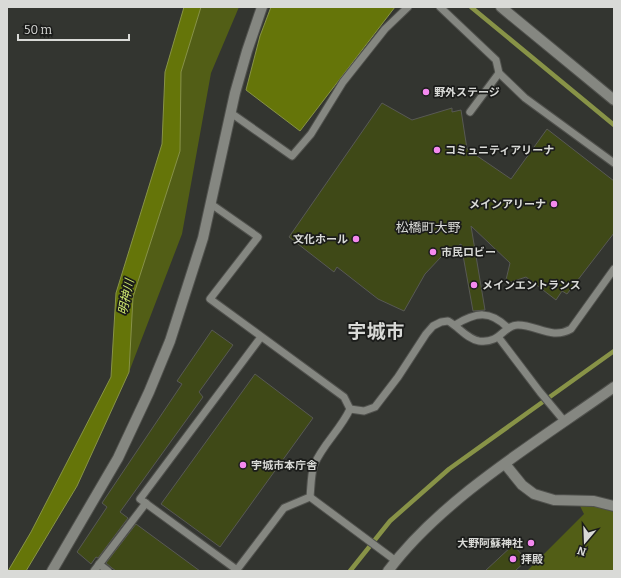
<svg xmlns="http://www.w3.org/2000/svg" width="621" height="578" viewBox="0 0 621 578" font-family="Bitter,'Noto Sans JP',serif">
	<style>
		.green { fill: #525e16 }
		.water { fill: #657509; stroke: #889347 }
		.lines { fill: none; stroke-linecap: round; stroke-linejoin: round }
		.stream { stroke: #889347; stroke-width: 4.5 }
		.building { fill: #3f4917; stroke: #585954 }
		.lane-casing { stroke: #50514d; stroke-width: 9 }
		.street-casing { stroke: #50514d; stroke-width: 12 }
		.secondary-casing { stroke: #50514d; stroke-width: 12 }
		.lane { stroke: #858781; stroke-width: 7 }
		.street { stroke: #858781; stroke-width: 10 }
		.secondary { stroke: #858781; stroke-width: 10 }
		.poi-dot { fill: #f589ef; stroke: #1b1c1a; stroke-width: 1.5 }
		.labels { text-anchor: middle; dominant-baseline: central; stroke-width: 3.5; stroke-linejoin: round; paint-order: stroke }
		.poi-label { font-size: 11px; font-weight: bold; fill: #d9dad7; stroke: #1b1c1a; text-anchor: start }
		.water-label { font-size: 12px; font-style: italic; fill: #d3ec71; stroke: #1b1c1a }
		.quarter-label { font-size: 13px; fill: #d9dad7; stroke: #1b1c1a }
		.town-label { font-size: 19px; font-weight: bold; fill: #d9dad7; stroke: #1b1c1a }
	</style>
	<rect width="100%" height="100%" fill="#333530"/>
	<!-- green -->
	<g class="green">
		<path d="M201 7H239L211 73 182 234 129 372 133 297 180 151 181 72Z"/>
		<path d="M590 505 614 512V571H527L584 514 580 506Z"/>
	</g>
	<!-- water -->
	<g class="water">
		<path d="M184 7H201L181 72 180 151 133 297 129 372 77 486 26 571H8L31 532 111 377 116 293 162 144 165 72Z"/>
		<path d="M271 7H395L300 131 246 90 260 36Z"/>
	</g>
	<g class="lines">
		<!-- stream -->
		<g class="stream">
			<path d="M471 7 614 125"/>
			<path d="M350 571 390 521 449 469 614 351"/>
		</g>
	</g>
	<!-- building -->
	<g class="building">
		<path d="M382 103 412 120 452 108V112L461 110 467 149 511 179 547 129 614 181V233L567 294 562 291 556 300 526 277 505 284 510 263 471 226 485 310 473 311 461 244 441 257 425 274 404 311 378 299 337 267 334 272 289 237Z"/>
		<path d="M212 330 233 345 199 392 203 397 120 512 128 518 98 558 96 557 91 564 77 552 107 507 102 503 182 384 177 381Z"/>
		<path d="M255 374 313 418 220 547 161 504Z"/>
		<path d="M136 524 200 571H116L112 568 106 563Z"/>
		<path d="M513 545 527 560 515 571H485Z"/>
	</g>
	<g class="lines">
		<defs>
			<g id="lane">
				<path d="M440 7 496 60 499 73 470 112"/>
				<path d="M499 73 525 98 614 163"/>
				<path d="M231 113 292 156 311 134 343 82 385 29 408 7"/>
				<path d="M211 204 258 237 210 299 344 397 350 409C341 429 323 444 314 465 311 474 311 487 310 497L284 508 236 571"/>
				<path d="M455 325C476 312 490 310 508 328"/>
				<path d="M499 338 540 392 565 422"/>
				<path d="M350 409 364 411 375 407 398 377 426 334 433 326 441 322 448 321C459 327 467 339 479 341 501 344 503 325 518 325 537 325 552 340 571 329L614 269"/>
				<path d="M310 497 396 561"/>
				<path d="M99 564 108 571"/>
				<path d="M237 570 140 499 261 337"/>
				<path d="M94 571 146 503"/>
			</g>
			<g id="street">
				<path d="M501 7 614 100"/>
				<path d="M505 464 522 485 534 494 554 500 594 501 614 506"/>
				<path d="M52 571 118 458 149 392 170 341 203 238 235 93 247 51 262 7"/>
			</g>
			<path id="secondary" d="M388 571C442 498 540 440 614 387"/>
		</defs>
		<!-- lane casing -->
		<use href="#lane" class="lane-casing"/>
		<!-- street casing -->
		<use href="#street" class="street-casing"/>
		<!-- secondary casing -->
		<use href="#secondary" class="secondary-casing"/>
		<!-- lane -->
		<use href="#lane" class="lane"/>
		<!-- street -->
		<use href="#street" class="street"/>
		<!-- secondary -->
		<use href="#secondary" class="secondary"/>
	</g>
	<!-- markers -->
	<g class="poi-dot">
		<circle cx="426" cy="92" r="4"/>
		<circle cx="437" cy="150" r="4"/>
		<circle cx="554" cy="204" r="4"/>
		<circle cx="356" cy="239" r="4"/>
		<circle cx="433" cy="252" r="4"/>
		<circle cx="474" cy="285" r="4"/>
		<circle cx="243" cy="465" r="4"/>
		<circle cx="531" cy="543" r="4"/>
		<circle cx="513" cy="559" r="4"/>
	</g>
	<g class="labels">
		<!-- poi labels -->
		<g class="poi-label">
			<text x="434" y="92">野外ステージ</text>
			<text x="445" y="150">コミュニティアリーナ</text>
			<text x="546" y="204" text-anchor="end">メインアリーナ</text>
			<text x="348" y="239" text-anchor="end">文化ホール</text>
			<text x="441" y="252">市民ロビー</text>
			<text x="482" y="285">メインエントランス</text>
			<text x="251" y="465">宇城市本庁舎</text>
			<text x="523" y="543" text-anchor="end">大野阿蘇神社</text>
			<text x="521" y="559">拝殿</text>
		</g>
		<!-- water labels -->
		<g class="water-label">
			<text transform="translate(126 297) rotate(-78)">明神川</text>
		</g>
		<!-- quarter labels -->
		<g class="quarter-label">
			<text x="428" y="227">松橋町大野</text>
		</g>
		<!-- town labels -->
		<g class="town-label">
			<text x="376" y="331">宇城市</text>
		</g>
	</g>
	<!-- border -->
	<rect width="621" height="578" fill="none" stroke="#d9dad7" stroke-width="16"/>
	<!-- north arrow -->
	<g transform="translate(585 542) rotate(199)" stroke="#1b1c1a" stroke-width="3" paint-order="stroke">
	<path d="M0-3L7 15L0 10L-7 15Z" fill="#d9dad7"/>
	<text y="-6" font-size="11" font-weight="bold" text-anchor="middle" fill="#d9dad7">N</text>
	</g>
	<!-- scale -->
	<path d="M18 34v6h111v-6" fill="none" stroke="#d9dad7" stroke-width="2"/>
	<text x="24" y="34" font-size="12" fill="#d9dad7" stroke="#1b1c1a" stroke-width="3" paint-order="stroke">50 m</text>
</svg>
